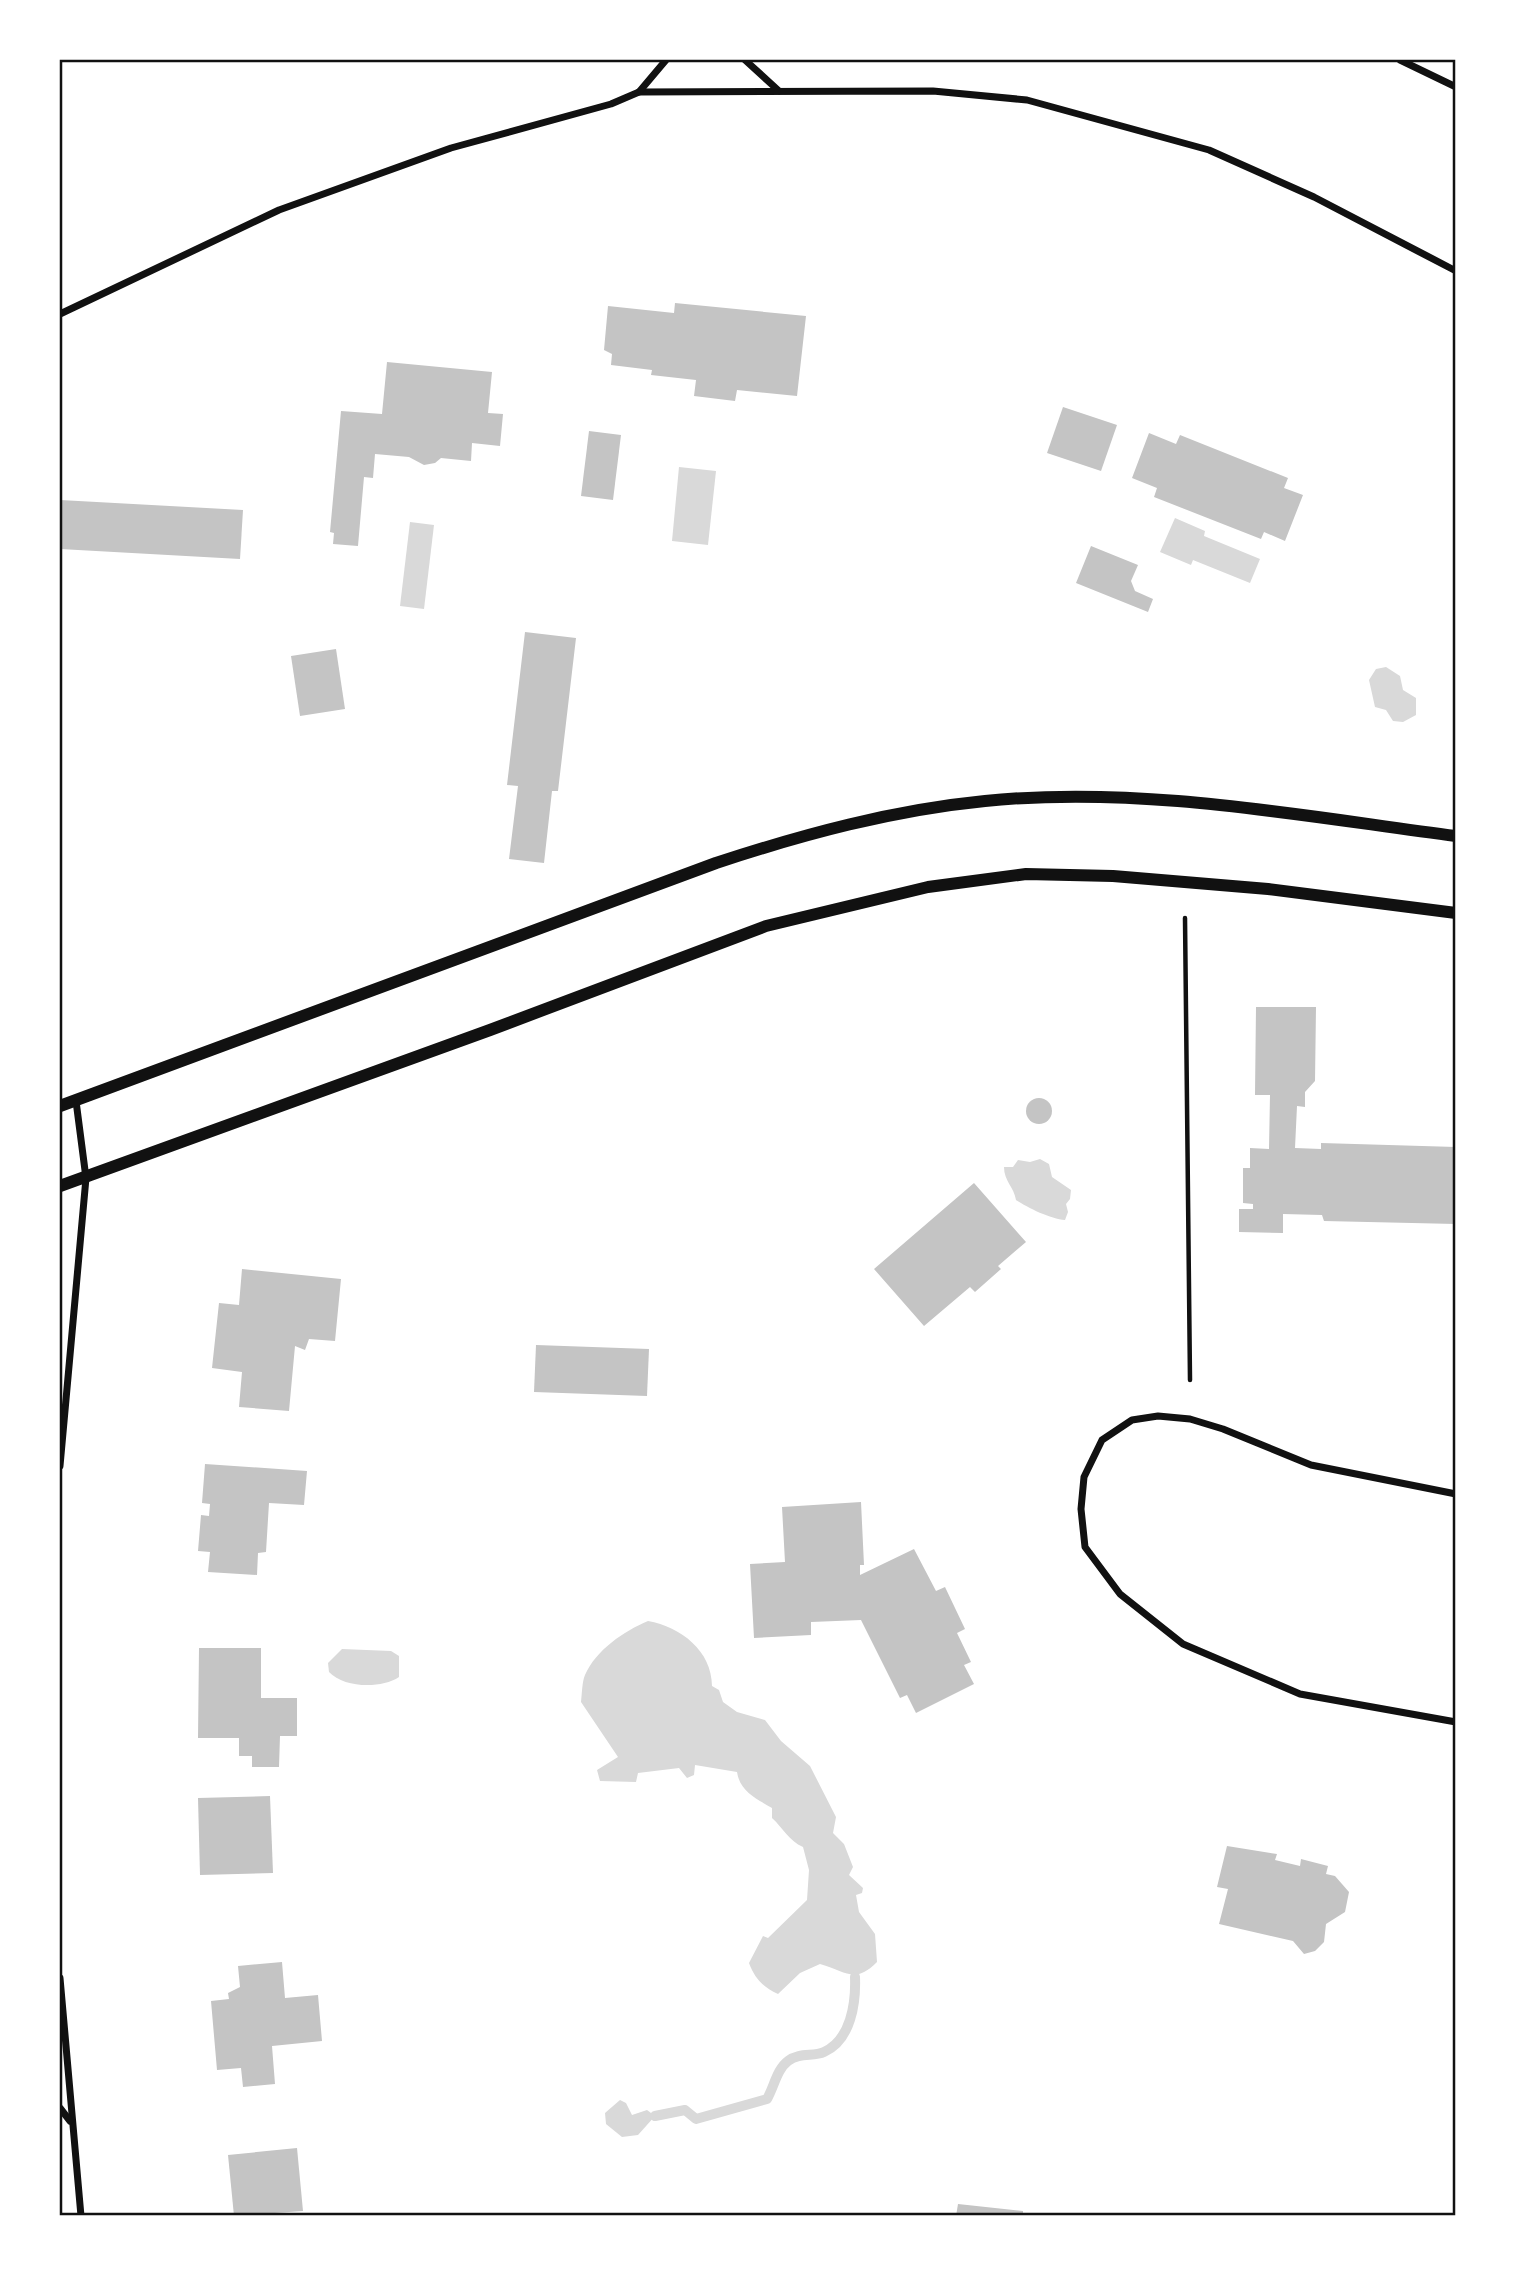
<svg xmlns="http://www.w3.org/2000/svg" width="1515" height="2275" viewBox="0 0 1515 2275" font-family="'IBM Plex Sans',sans-serif">
	<style>
		.water { fill: #d9d9d9 }
		.lines { fill: none; stroke-linecap: round; stroke-linejoin: round }
		.stream { stroke: #d9d9d9; stroke-width: 10 }
		.building { fill: #c4c4c4 }
		.path { stroke: #111; stroke-width: 4.5 }
		.minor { stroke: #111; stroke-width: 7 }
		.tertiary { stroke: #111; stroke-width: 12 }
		.neatline { fill: none; stroke: #111; stroke-width: 2.5 }
	</style>
	<rect width="100%" height="100%" fill="#fff"/>
	<!-- water -->
	<g class="water">
		<path d="M679 467 716 471 708 545 672 541Z"/>
		<path d="M1175 518 1205 531 1204 536 1260 559 1250 583 1193 560 1191 565 1160 552Z"/>
		<path d="M410 522 434 525 424 609 400 606Z"/>
		<path d="M1386 667 1400 676 1403 690 1416 698V715L1403 722 1393 721 1386 710 1375 707 1369 680 1376 669Z"/>
		<path d="M1040 1159 1049 1164 1052 1177 1071 1190 1070 1199 1066 1204 1068 1212 1065 1220C1051 1219 1028 1208 1016 1200 1014 1187 1004 1181 1004 1167H1013L1018 1160 1030 1162Z"/>
		<path d="M648 1621C681 1627 712 1651 712 1686L719 1690 723 1702 737 1712 765 1720 781 1741 810 1766 836 1817 833 1833 844 1844 853 1867 849 1875 863 1888 862 1893 856 1895 859 1912 875 1934 877 1962C855 1984 847 1972 820 1964L800 1973 778 1994C763 1987 755 1979 749 1963L763 1936 768 1938 807 1900 809 1870 803 1847C789 1841 783 1828 772 1818V1808C757 1799 740 1792 737 1772L695 1765 694 1775 687 1778 679 1768 638 1773 636 1782 600 1781 597 1770 618 1757 581 1702C582 1694 582 1682 585 1675 596 1650 624 1631 648 1621Z"/>
		<path d="M342 1649 391 1651 399 1656V1677C381 1689 344 1688 329 1672L328 1663Z"/>
		<path d="M620 2100 626 2103 632 2115 647 2110 655 2116 638 2135 622 2137 606 2124 605 2113Z"/>
	</g>
	<g class="lines">
		<!-- stream -->
		<path class="stream" d="M655 2116 685 2110 696 2119 767 2099C774 2087 777 2069 788 2061 800 2052 813 2057 824 2052 851 2040 856 2003 855 1977"/>
	</g>
	<!-- building -->
	<g class="building">
		<path d="M675 303 806 316 797 396 737 390 735 401 694 396 696 380 651 375 652 370 611 365 612 354 604 350 608 306 674 313Z"/>
		<path d="M387 362 492 372 488 413 503 414 500 446 472 443 471 461 441 458 435 463 424 465 409 457 375 454 373 478 364 477 358 546 333 544 334 533 330 532 341 411 382 414Z"/>
		<path d="M1063 407 1117 425 1101 471 1047 453Z"/>
		<path d="M589 431 621 435 613 500 581 496Z"/>
		<path d="M1149 433 1176 444 1180 435 1288 478 1284 488 1303 495 1285 541 1264 532 1261 539 1154 497 1157 488 1132 478Z"/>
		<path d="M60 500 243 510 240 559 60 549Z"/>
		<path d="M1091 546 1138 565 1131 581 1135 591 1153 599 1148 612 1076 583Z"/>
		<path d="M525 632 576 638 558 791H552L544 863 509 859 518 786 507 785Z"/>
		<path d="M336 649 345 709 300 716 291 656Z"/>
		<path d="M1256 1007H1316L1315 1081 1305 1092V1107L1297 1106 1295 1148 1321 1149V1143L1456 1147V1224L1324 1221 1322 1215 1283 1214V1233L1239 1232V1209H1253V1204L1243 1203V1168H1250V1148L1269 1149 1270 1095H1255Z"/>
		<circle cx="1039" cy="1111" r="13"/>
		<path d="M974 1183 1026 1242 998 1266 1001 1269 975 1292 970 1287 924 1326 874 1269Z"/>
		<path d="M242 1269 341 1279 335 1341 309 1339 305 1350 295 1346 289 1411 239 1407 242 1372 212 1368 219 1303 239 1305Z"/>
		<path d="M536 1345 649 1349 647 1396 534 1392Z"/>
		<path d="M205 1464 307 1471 304 1505 269 1503 266 1552 258 1553 257 1575 208 1572 210 1552 198 1551 201 1515 209 1516 210 1504 202 1503Z"/>
		<path d="M861 1502 864 1565H860V1575L914 1549 936 1591 945 1587 965 1629 957 1633 971 1662 964 1665 974 1684 916 1713 907 1695 900 1698 861 1620 811 1622V1635L754 1638 750 1564 785 1562 782 1507Z"/>
		<path d="M199 1648H261V1698H297V1736H280L279 1767H252V1756H239V1738H198Z"/>
		<path d="M270 1796 273 1873 200 1875 198 1798Z"/>
		<path d="M1227 1846 1277 1854 1275 1860 1300 1866 1301 1859 1328 1866 1326 1874 1335 1876 1349 1892 1345 1912 1326 1924 1324 1942 1315 1951 1304 1954 1293 1941 1219 1924 1228 1889 1217 1887Z"/>
		<path d="M282 1962 285 1998 318 1995 322 2041 272 2046 275 2084 243 2087 241 2068 217 2070 211 2001 229 1999 228 1993 240 1987 238 1966Z"/>
		<path d="M297 2148 303 2211 234 2216 228 2155Z"/>
		<path d="M958 2204 1023 2211V2216H956Z"/>
	</g>
	<g class="lines">
		<!-- path -->
		<path class="path" d="M1185 918 1190 1380"/>
		<!-- minor -->
		<g class="minor">
			<path d="M745 60 779 91"/>
			<path d="M1400 60 1456 87"/>
			<path d="M639 92 933 91 1027 100 1209 150 1314 197 1456 271"/>
			<path d="M60 314 279 210 451 148 611 104 639 92 666 60"/>
			<path d="M60 1466 86 1178 76 1101"/>
			<path d="M1456 1494 1311 1465 1223 1429 1190 1419 1158 1416 1132 1420 1102 1440 1084 1477 1081 1509 1085 1547 1120 1594 1183 1644 1300 1694 1456 1722"/>
			<path d="M60 1978 81 2216"/>
			<path d="M60 2108 70 2121"/>
		</g>
		<!-- tertiary -->
		<g class="tertiary">
			<path d="M60 1106 716 863C804 834 893 810 985 801 1141 785 1301 816 1456 836"/>
			<path d="M60 1186 490 1030 766 926 928 887 1026 874 1113 876 1268 889 1456 913"/>
		</g>
	</g>
	<!-- border -->
	<rect width="1515" height="2275" fill="none" stroke="#ffffff" stroke-width="122"/>
	<rect x="61" y="61" width="1393" height="2153" class="neatline"/>
</svg>
